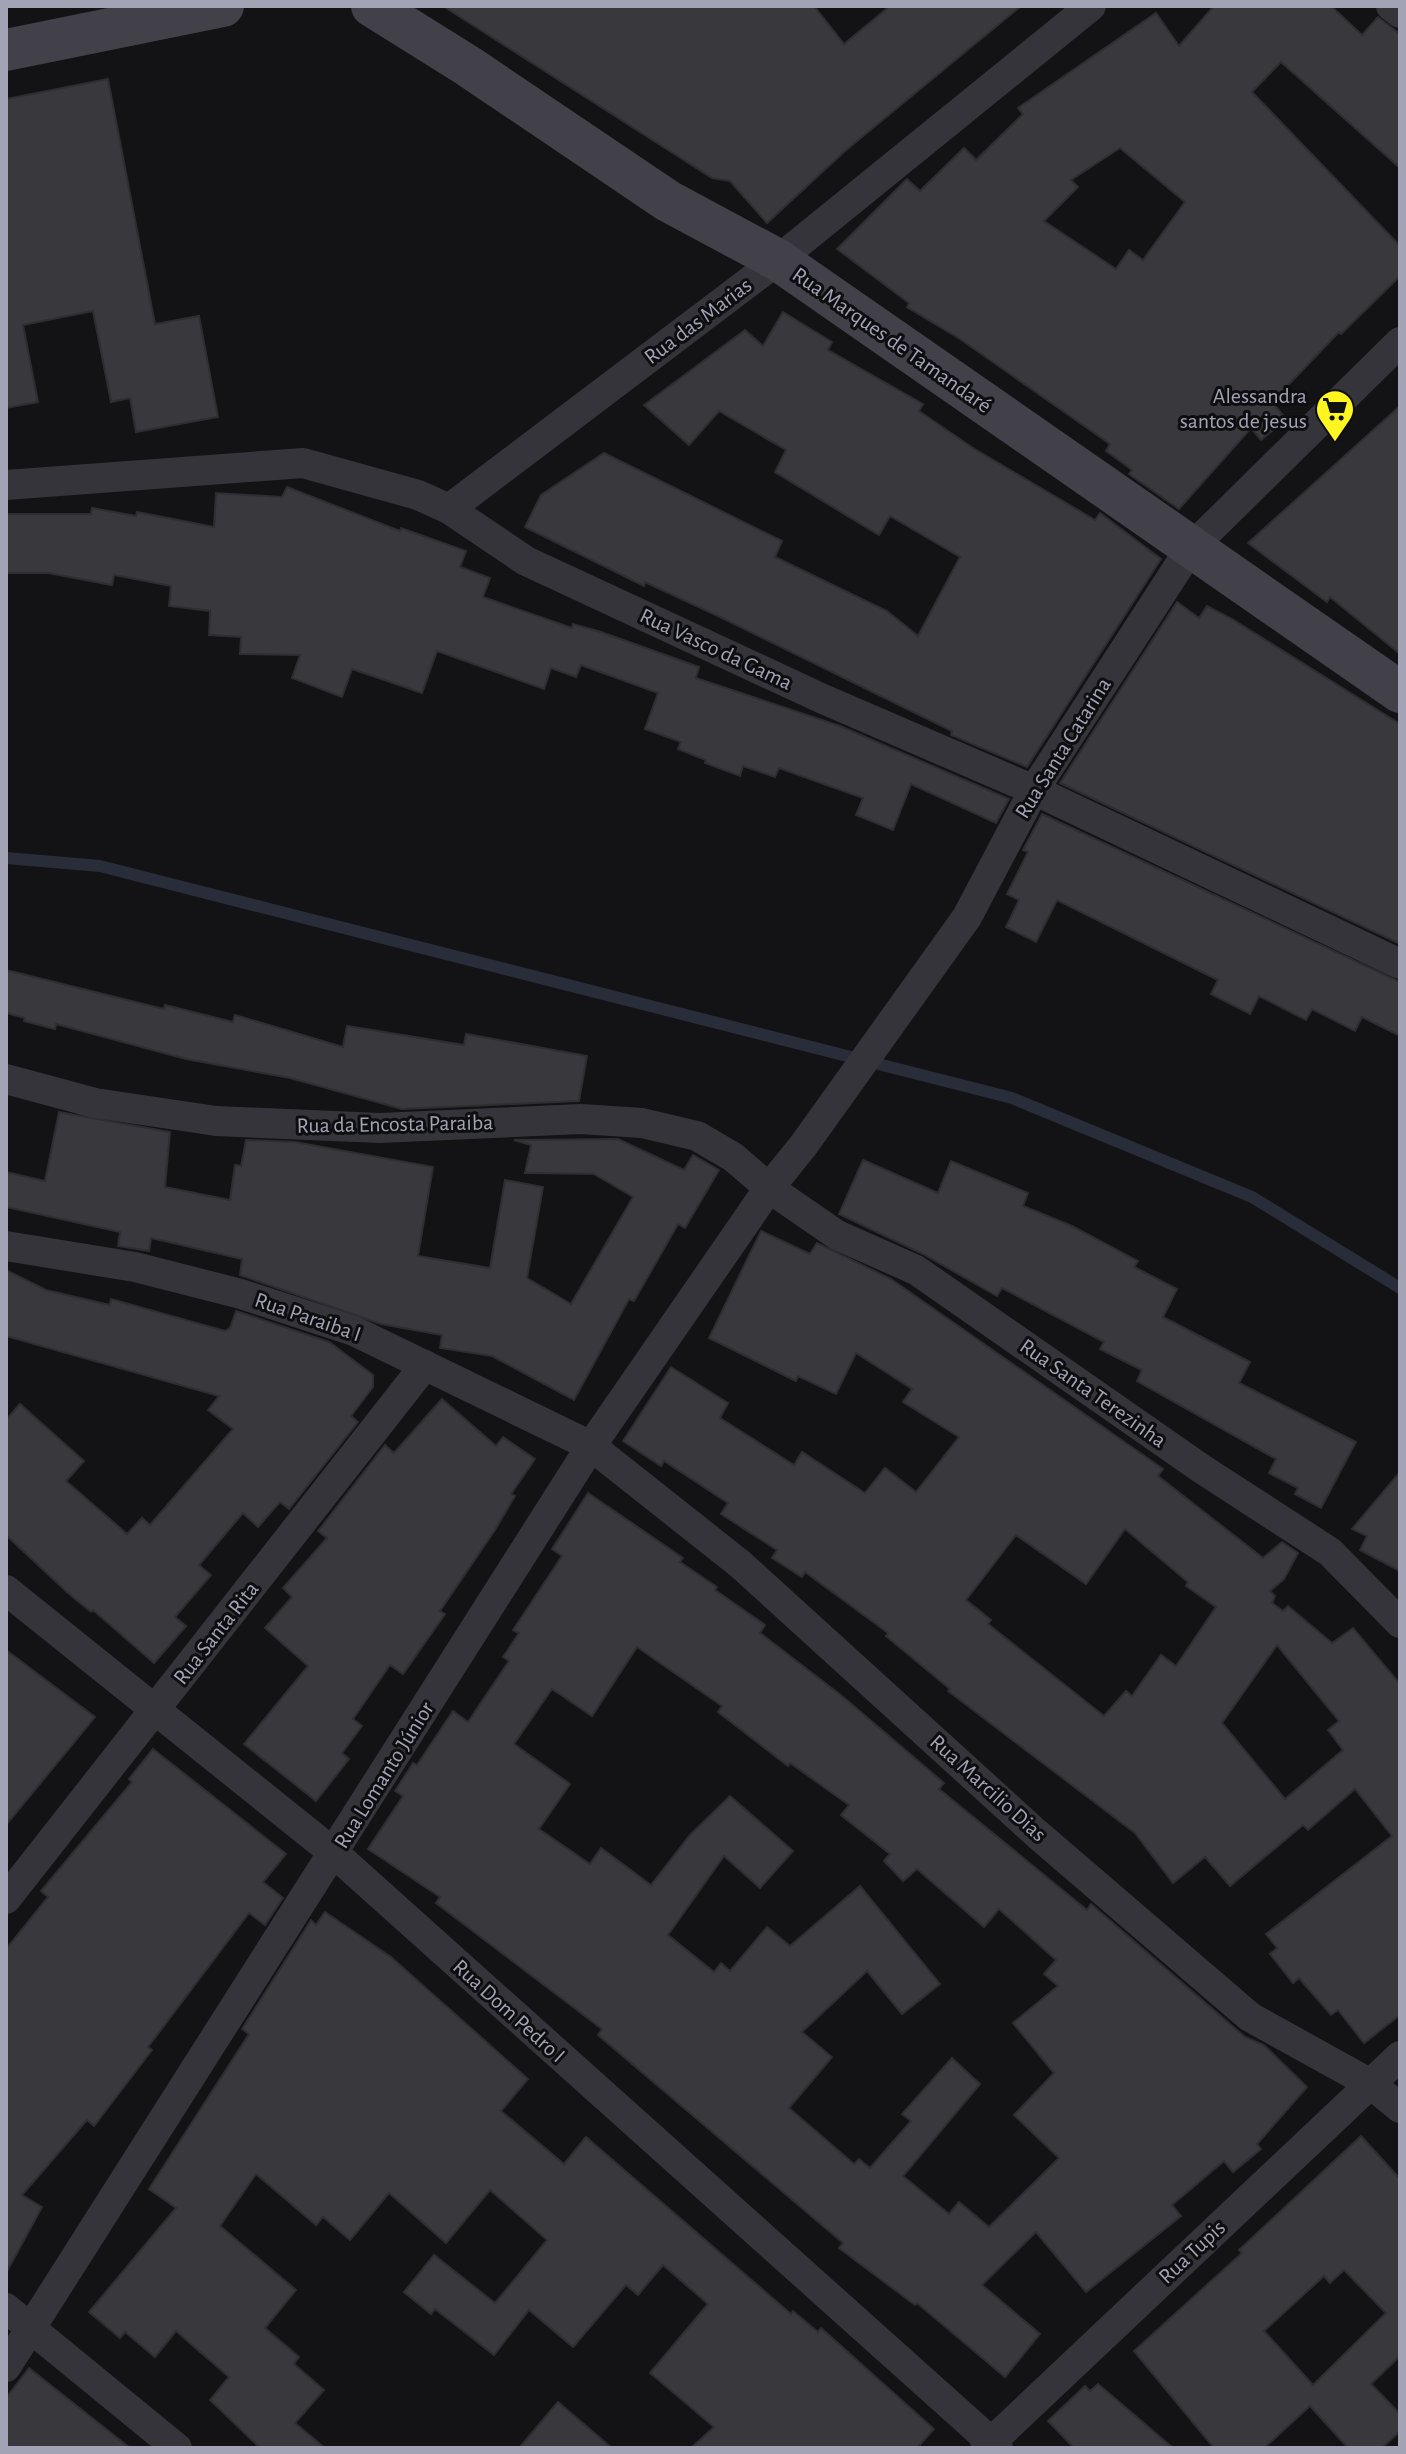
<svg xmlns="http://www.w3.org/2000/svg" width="1406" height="2454" viewBox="0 0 1406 2454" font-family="'Alegreya Sans',sans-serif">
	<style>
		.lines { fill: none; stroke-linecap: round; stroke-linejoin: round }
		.stream { stroke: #282d39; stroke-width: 12 }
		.building { fill: #38383d; stroke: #2e2d31; stroke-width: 2; fill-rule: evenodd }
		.street { stroke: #34343a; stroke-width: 30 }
		.secondary { stroke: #42414a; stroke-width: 42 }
		.labels { text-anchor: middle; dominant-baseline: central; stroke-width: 6; stroke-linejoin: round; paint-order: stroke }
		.street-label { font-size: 22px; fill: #a3a3b6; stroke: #0e0e10 }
		.poi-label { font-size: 22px; fill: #a3a3b6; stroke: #0e0e10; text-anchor: end }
	</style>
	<rect width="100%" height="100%" fill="#131315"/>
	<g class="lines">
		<!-- stream -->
		<path class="stream" d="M6 858 100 866 1012 1098 1252 1197 1400 1288"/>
	</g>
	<!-- building -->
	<g class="building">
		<path d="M443 6H814L844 44 890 6H1021L845 151 767 223 730 181 712 178Z"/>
		<path d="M1214 6H1331L1362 35 1378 17 1400 34V168L1281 62 1252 92 1400 246V276L1341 334 1339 332 1272 402 1286 419 1261 440 1251 428 1179 509 1129 474 1132 470 1106 451 1110 444 960 339 907 307 909 303 837 249 907 179 920 191 964 148 976 160 1023 114 1018 108 1156 13 1179 46ZM1120 148 1185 202 1143 260 1129 250 1116 269 1044 221 1078 187 1071 180Z"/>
		<path d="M108 79 155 324 199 316 218 417 136 432 130 398 111 402 93 311 23 325 38 402 6 408V99Z"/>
		<path d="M783 312 832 342 828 350 923 404 919 411 973 448 1095 520 1100 513 1161 559 1027 767 951 735 952 731 718 616 645 582 644 586 525 527 541 495 604 453 782 541 775 557 887 611 918 636 960 557 890 516 879 535 775 472 786 450 719 411 689 445 644 405 745 330 763 346Z"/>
		<path d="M1400 406V654L1330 597 1327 602 1248 543Z"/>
		<path d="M287 487 400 531 401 528 466 551 460 567 490 578 483 597 572 628 573 624 601 632 699 667 696 678 840 726 1009 799 996 823 911 784 893 830 856 815 863 798 779 768 775 777 743 766 740 776 705 763 706 760 678 749 681 742 645 729 658 693 581 665 576 677 551 668 544 689 437 651 422 693 352 669 342 697 292 678 300 655 240 654 241 637 209 635 210 611 169 606 171 586 114 575 112 585 48 573H7L6 514H91L92 508 136 516 137 512 214 527 216 493 282 497Z"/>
		<path d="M1177 602 1199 618 1207 606 1232 619 1400 724V944L1060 783Z"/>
		<path d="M1042 814 1400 982V1036L1362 1017 1355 1031 1312 1009 1306 1020 1259 996 1250 1014 1211 994 1218 980 1057 900 1036 942 1006 927 1019 900 1007 894 1028 852 1023 850Z"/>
		<path d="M6 970 164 1009 165 1005 233 1022 235 1015 343 1047 347 1026 464 1045 466 1034 587 1056 579 1101 402 1109 290 1078 186 1059 56 1024 55 1029 24 1021 25 1018 6 1013Z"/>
		<path d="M59 1112 170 1132 165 1187 230 1200 235 1165 241 1166 246 1140 295 1142 433 1167 418 1256 490 1268 505 1180 543 1187 527 1278 571 1304 633 1197 594 1174 525 1173 531 1145 514 1140 618 1139 684 1170 693 1155 719 1170 685 1228 678 1224 634 1301 629 1299 574 1400 492 1356 440 1348 442 1335 381 1324 240 1275 242 1259 151 1238 149 1251 118 1246 120 1232 6 1207V1172L45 1181Z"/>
		<path d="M863 1160 938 1193 951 1161 1028 1193 1023 1206 1072 1226 1138 1261 1134 1267 1177 1289 1163 1317 1250 1362 1239 1383 1356 1442 1321 1508 1295 1494 1298 1488 1269 1473 1276 1459 1137 1381 1142 1370 1100 1349 1104 1342 1002 1288 997 1296 923 1254 839 1214Z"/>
		<path d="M761 1231 810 1254 817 1243 891 1279 1163 1469 1158 1476 1263 1558 1282 1542 1298 1553 1284 1579 1270 1591 1275 1596 1272 1603 1283 1611 1288 1606 1332 1643 1353 1628 1400 1684V2015L1364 2043 1338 2010 1331 2015 1299 1978 1293 1983 1270 1954 1277 1948 1266 1934 1392 1836 1355 1789 1308 1830 1303 1825 1230 1886 1205 1857 1173 1883 1135 1833 948 1691 950 1689 886 1636 888 1633 805 1572 802 1577 772 1558 777 1550 721 1514 728 1503 664 1461 661 1466 623 1441 671 1367 728 1403 720 1418 794 1465 802 1452 865 1493 885 1468 916 1492 959 1437 903 1402 912 1389 856 1353 836 1394 798 1376 796 1381 709 1338ZM1125 1529 1188 1582 1186 1586 1216 1607 1176 1666 1161 1655 1132 1696 1126 1691 1104 1716 988 1624 991 1620 966 1600 1016 1535 1086 1584ZM1277 1645 1339 1721 1328 1730 1343 1750 1285 1799 1222 1723Z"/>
		<path d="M6 1270 46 1290 110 1305 111 1299 225 1331 230 1328 236 1311 329 1342 373 1375V1387L351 1416 358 1422 289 1509 280 1502 258 1527 243 1513 199 1565 211 1575 175 1617 186 1626 154 1663 93 1610 91 1612 68 1593 6 1535V1420L20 1404 84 1461 66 1481 127 1534 142 1518 150 1525 233 1429 208 1410 219 1396 6 1336Z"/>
		<path d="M442 1399 496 1446 503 1437 535 1459 511 1494 515 1496 495 1530 440 1611 445 1614 403 1674 390 1665 353 1719 362 1726 342 1753 349 1759 316 1801 244 1744 308 1666 265 1628 292 1597 283 1588 327 1538 318 1531 385 1445 394 1453Z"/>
		<path d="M1400 1472V1571L1360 1550 1367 1536 1352 1529Z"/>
		<path d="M588 1493 683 1558 680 1562 717 1587 715 1590 765 1625 760 1633 842 1696 944 1783 939 1789 1087 1910 1091 1904 1245 2037 1264 2045 1307 2087 1257 2144 1261 2149 1233 2172 1224 2161 1172 2205 1181 2216 1086 2292 1036 2232 982 2285 1040 2334 1005 2377 917 2303 915 2305 839 2248 843 2243 598 2035 602 2029 436 1903 440 1897 368 1849 403 1796 395 1791 413 1763 417 1765 453 1711 468 1722 509 1661 503 1657 519 1633 513 1630 562 1556 552 1549ZM637 1647 722 1706 718 1712 788 1766 790 1763 849 1805 841 1815 890 1854 884 1861 903 1881 917 1869 984 1927 999 1909 1056 1960 1044 1974 1058 1986 1013 2023 1054 2073 1014 2115 1059 2158 989 2227 959 2202 949 2214 903 2176 980 2084 952 2058 902 2114 911 2121 870 2168 859 2159 854 2164 789 2108 832 2057 802 2032 867 1971 902 2014 940 1984 860 1886 790 1946 767 1927 730 1971 721 1963 714 1972 668 1935 724 1856 760 1888 793 1851 730 1796 690 1835 651 1885 601 1848 590 1864 539 1829 570 1784 514 1744 552 1689 592 1716Z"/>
		<path d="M6 1650 95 1717 6 1825Z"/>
		<path d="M153 1749 286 1854 263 1882 283 1898 265 1925 249 1913 148 2047 152 2050 94 2126 87 2120 22 2195 42 2207 6 2273V1949L48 1897 41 1891 132 1782 129 1779Z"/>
		<path d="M325 1912 391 1957 528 2079 501 2111 564 2164 586 2137 791 2314 793 2311 818 2332 821 2328 934 2429 917 2448H691L714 2427 650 2373 708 2304 663 2265 638 2295 626 2285 573 2347 529 2310 494 2355 435 2309 431 2314 404 2292 434 2255 495 2303 547 2240 490 2190 446 2243 389 2193 350 2240 323 2217 316 2225 256 2174 220 2226 296 2290 265 2328 299 2357 294 2364 324 2390 295 2423 325 2448H260L210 2400 229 2377 176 2331 155 2357 125 2332 120 2338 89 2312 176 2208 149 2189 249 2034 242 2029 311 1920 316 1925Z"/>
		<path d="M1361 2136 1400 2179V2356L1371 2384 1400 2414V2431L1382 2448H1348L1310 2406 1264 2448H1214L1134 2351 1242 2253 1239 2250ZM1344 2270 1386 2313 1313 2385 1264 2331 1324 2276 1330 2283Z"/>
		<path d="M29 2368 130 2448H6V2398Z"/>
		<path d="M1098 2384 1173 2448H1074L1048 2421 1085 2386 1090 2391Z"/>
		<path d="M558 2402 612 2448H519Z"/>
	</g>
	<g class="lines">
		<!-- street -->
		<g class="street">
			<path d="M1391 6 1400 13"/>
			<path d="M6 485 303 463 418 495 449 509 526 561 823 699 1034 790 1400 964"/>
			<path d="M449 509 778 260 1091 6"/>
			<path d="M6 1079 95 1103 216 1121 380 1128 581 1119 642 1123 697 1136 733 1157 769 1188 837 1235 916 1270 1202 1469 1330 1552 1400 1623"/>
			<path d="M6 1246 135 1267 241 1294 354 1331 591 1446 740 1564 1037 1834 1250 2017 1371 2084 1400 2108"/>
			<path d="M6 1590 335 1854 998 2448"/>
			<path d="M6 1899 425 1365"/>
			<path d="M6 2308 177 2448"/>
			<path d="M6 2367 591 1446 769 1188 803 1146 967 917 1034 790 1190 549 1400 342"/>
			<path d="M985 2448 1400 2056"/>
		</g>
		<!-- secondary -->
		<g class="secondary">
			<path d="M372 6 468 66 668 201 778 260 1400 692"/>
			<path d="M6 50 223 6"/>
		</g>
	</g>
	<!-- icons -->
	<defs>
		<symbol id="supermarket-pin" viewBox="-11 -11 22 30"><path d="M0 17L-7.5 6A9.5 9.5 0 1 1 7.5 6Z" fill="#fff521" stroke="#0e0e10"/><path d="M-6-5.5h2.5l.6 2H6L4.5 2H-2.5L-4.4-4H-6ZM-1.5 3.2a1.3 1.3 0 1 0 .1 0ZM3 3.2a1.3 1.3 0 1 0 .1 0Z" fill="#111"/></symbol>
	</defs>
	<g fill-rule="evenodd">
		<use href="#supermarket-pin" x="1313" y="387" width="44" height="60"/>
	</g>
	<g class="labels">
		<!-- street labels -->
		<g class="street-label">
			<text transform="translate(698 321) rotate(-37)">Rua das Marias</text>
			<text transform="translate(892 340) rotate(35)">Rua Marques de Tamandaré</text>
			<text transform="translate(716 649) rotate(25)">Rua Vasco da Gama</text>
			<text transform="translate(1063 748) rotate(-58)">Rua Santa Catarina</text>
			<text transform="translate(395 1124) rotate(-1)">Rua da Encosta Paraiba</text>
			<text transform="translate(308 1317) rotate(19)">Rua Paraiba I</text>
			<text transform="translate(1093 1393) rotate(35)">Rua Santa Terezinha</text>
			<text transform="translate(216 1633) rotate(-52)">Rua Santa Rita</text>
			<text transform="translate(384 1775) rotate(-58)">Rua Lomanto Júnior</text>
			<text transform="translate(988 1788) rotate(42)">Rua Marcilio Dias</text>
			<text transform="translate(509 2011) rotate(42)">Rua Dom Pedro I</text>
			<text transform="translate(1192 2252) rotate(-43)">Rua Tupis</text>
		</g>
		<!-- poi labels -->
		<g class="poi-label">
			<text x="1307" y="396">Alessandra<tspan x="1307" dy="25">santos de jesus</tspan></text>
		</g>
	</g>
	<!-- border -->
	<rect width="1406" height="2454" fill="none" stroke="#a3a3b6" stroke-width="16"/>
</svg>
